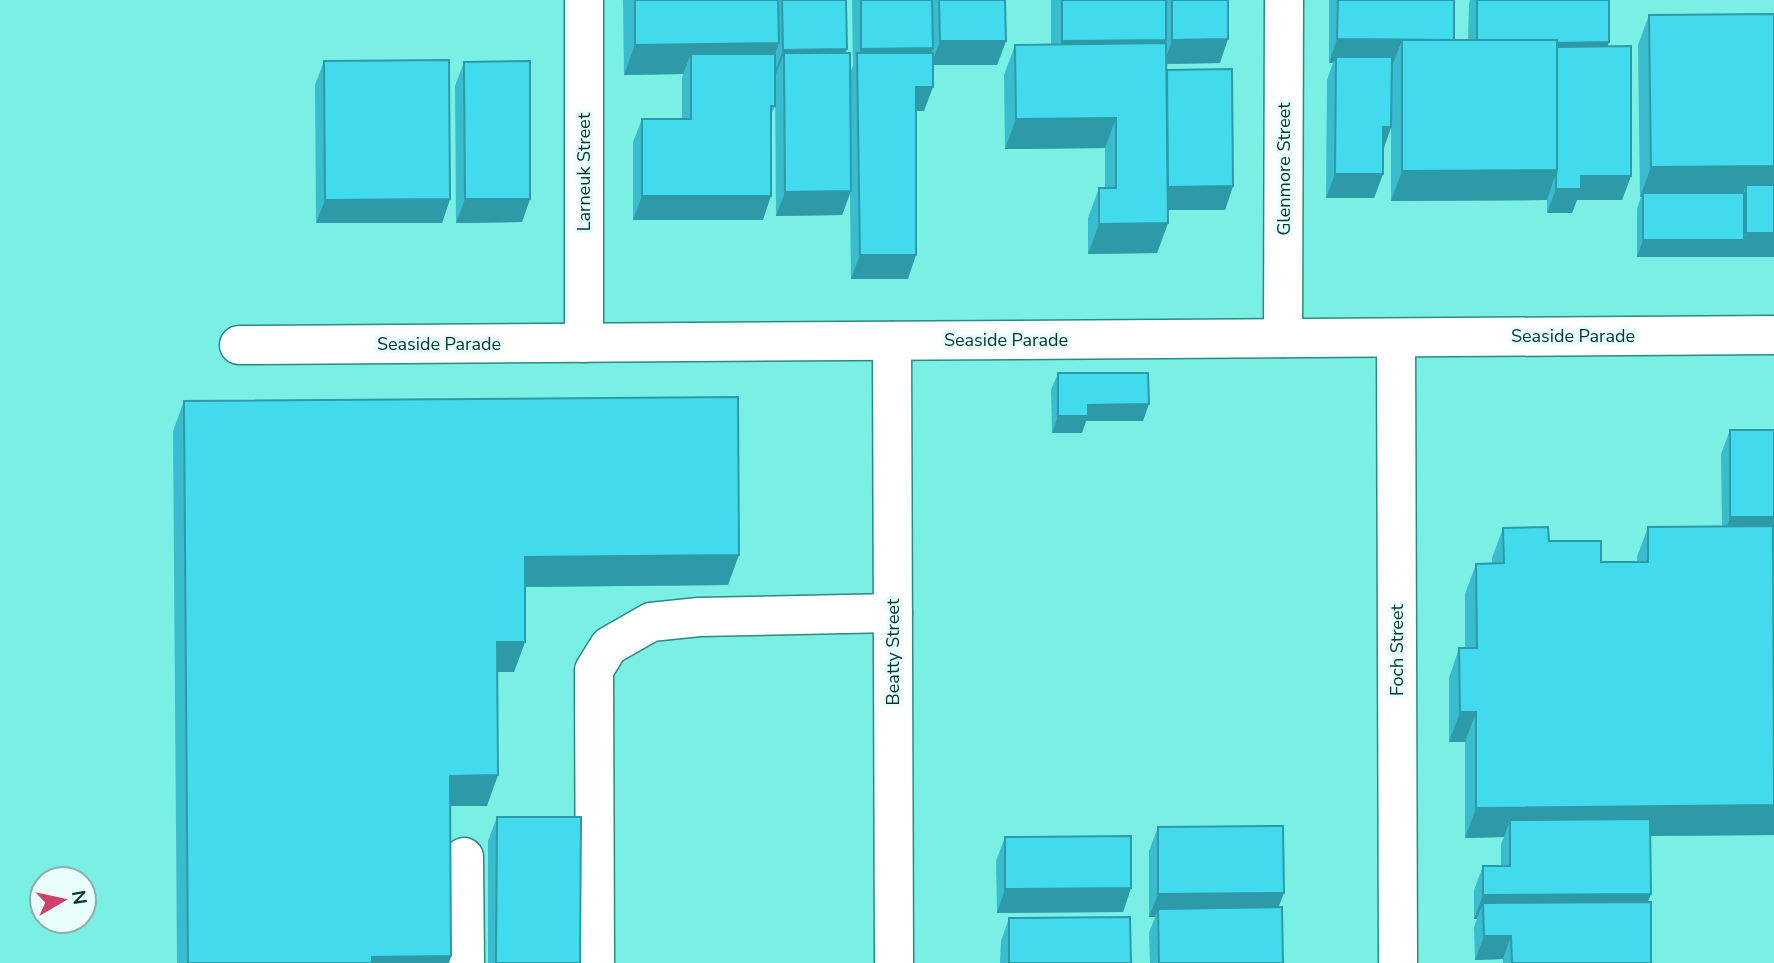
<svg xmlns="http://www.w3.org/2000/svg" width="1774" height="963" viewBox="0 0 1774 963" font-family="'Nunito Sans',sans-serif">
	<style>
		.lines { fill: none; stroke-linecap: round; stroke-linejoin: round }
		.minor-casing { stroke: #2b8a82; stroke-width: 41 }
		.minor { stroke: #fff; stroke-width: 38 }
		.wall { fill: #39bccd }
		.shaded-wall { fill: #2e99a7 }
		.building { fill: #42dbee; stroke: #2e99a7; stroke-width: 2 }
		.labels { text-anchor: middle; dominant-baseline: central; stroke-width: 7; stroke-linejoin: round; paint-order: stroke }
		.street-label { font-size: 18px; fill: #003733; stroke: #eafffc }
	</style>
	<rect width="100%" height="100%" fill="#7af0e4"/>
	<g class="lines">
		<defs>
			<g id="minor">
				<path d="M1283 338 1284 0"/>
				<path d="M1396 338 1398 963"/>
				<path d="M892 341 894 963"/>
				<path d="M584 343V0"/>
				<path d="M239 345 1774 335"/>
				<path d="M464 857 465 963"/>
				<path d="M595 963 594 670 609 646 651 622 699 617 893 613"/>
			</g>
		</defs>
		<!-- minor casing -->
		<use href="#minor" class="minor-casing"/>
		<!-- minor -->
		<use href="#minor" class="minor"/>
	</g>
	<!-- wall -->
	<g class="wall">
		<path d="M623 0H846L845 53 850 73 853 66 852 0H1005L1006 41 997 65H933L924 111H916L908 279H851L850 193 842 215 776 216 775 81V106L771 115 763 220H633V142L642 119H682V78L683 74 624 75Z"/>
		<path d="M1051 0H1228L1220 63 1167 64V71L1233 186 1225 210H1168V223L1157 253 1088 254V218L1099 188H1105V148L1005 149 1004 75 1015 45 1051 44Z"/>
		<path d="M1329 0H1454V40H1468L1469 4 1470 0H1609V42L1607 46 1631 176 1622 200H1577L1572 213H1547V198V200L1391 201V128L1383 150V174L1374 198H1326L1327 80 1333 63H1329Z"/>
		<path d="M1774 14V257H1637V209L1641 197H1640L1638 45 1649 15Z"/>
		<path d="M324 61 450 199 442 223H316L315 85Z"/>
		<path d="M464 62 530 199 522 222 456 223 455 86Z"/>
		<path d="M1058 373 1143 421H1086L1082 433H1052L1051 390Z"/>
		<path d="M184 401 728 585 525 587V642L514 672H498L487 806H450L451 956 449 963H177L173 431Z"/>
		<path d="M1730 430 1773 541 1774 835 1650 836 1651 894 1647 902 1651 963H1503V959L1475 960 1474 927 1477 919H1474V890L1483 866H1501V844L1504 837 1465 838V742H1449V678L1459 648H1465V594L1476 564H1492V558L1503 528 1549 541 1601 562H1637V557L1648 527 1722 526 1721 454Z"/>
		<path d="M497 817 580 963H488V841Z"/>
		<path d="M1158 827 1278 907 1283 963H1150L1149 933 1155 917H1149V851Z"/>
		<path d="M1005 837 1131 888 1123 912 997 913 996 861Z"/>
		<path d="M1009 918 1131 963H1000L1001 941Z"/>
	</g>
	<!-- shaded-wall -->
	<g class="shaded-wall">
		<path d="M1228 39 1220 63 1164 64 1172 40Z"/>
		<path d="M1337 39 1454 40H1402L1393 64 1336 63V57L1333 63H1329Z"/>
		<path d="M1166 40 1155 70 1051 71 1062 41Z"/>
		<path d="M940 41H1006L997 65H931Z"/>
		<path d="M1609 42 1600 66 1477 44Z"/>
		<path d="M779 43 768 73 691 54 683 74 624 75 635 45Z"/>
		<path d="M933 48 924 72 857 60 861 49Z"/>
		<path d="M847 49 838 73 784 53 776 74H774L783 50Z"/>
		<path d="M916 87H933L924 111H907Z"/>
		<path d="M1116 118 1105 148 1005 149 1016 119Z"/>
		<path d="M1383 127H1391L1383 151Z"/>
		<path d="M1774 166V196L1746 185 1742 196 1643 193 1641 197H1640L1651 167Z"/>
		<path d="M1557 170 1547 200 1391 201 1402 171Z"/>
		<path d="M1335 174H1383L1374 198H1326Z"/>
		<path d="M1581 176H1631L1622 200H1577L1572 213H1547L1556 189Z"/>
		<path d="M1233 186 1225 210H1160L1168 187Z"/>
		<path d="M851 191 842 215 776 216 785 192Z"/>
		<path d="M642 196H771L763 220H633Z"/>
		<path d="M450 199 442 223H316L325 200Z"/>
		<path d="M465 199H530L522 222 456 223Z"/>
		<path d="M1168 223 1157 253 1088 254 1099 224Z"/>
		<path d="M1746 233H1774V257H1637L1643 240H1744Z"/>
		<path d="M860 255H916L908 279H851Z"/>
		<path d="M1149 404 1143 421H1086L1082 433H1052L1058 416 1088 405Z"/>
		<path d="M1730 517H1774V541H1722Z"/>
		<path d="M739 555 728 585 514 587 525 557Z"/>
		<path d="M497 642H525L514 672H486Z"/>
		<path d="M1460 712H1476L1465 742H1449Z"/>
		<path d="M498 775 487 806H439L450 776Z"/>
		<path d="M1774 805V835L1510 837V820L1504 837 1465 838 1476 808Z"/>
		<path d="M1131 888 1123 912 997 913 1005 889Z"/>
		<path d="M1284 893 1275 916 1158 909 1155 917H1149L1158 894Z"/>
		<path d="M1651 894 1642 917 1483 903 1477 919H1474L1483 895Z"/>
		<path d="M1484 936H1511L1503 959 1475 960Z"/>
		<path d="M451 956 449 963H370L372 957Z"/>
	</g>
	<!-- building -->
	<g class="building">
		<path d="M635 0H778L779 43 635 45Z"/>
		<path d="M782 0H846L847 49 783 50Z"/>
		<path d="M861 0H932L933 48 861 49Z"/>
		<path d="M939 0H1005L1006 41H940Z"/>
		<path d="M1062 0H1166V40L1062 41Z"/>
		<path d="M1172 0H1228V39L1172 40Z"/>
		<path d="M1338 0H1454V40L1337 39Z"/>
		<path d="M1477 0H1609V42L1557 43V40H1477Z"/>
		<path d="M1774 14V166L1651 167 1649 15Z"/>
		<path d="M1402 40H1557V170L1402 171Z"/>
		<path d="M1166 43 1168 223 1099 224V188H1116V118L1016 119 1015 45Z"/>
		<path d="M1631 46V176H1581V189H1556V174L1557 170V47Z"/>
		<path d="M784 53H850L851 191 785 192Z"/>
		<path d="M857 53H933V87H916V255H860Z"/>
		<path d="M691 54H775V106H771V196H642V119H691Z"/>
		<path d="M1336 57H1392L1391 127H1383V174H1335Z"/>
		<path d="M449 60 450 199 325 200 324 61Z"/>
		<path d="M530 61V199H465L464 62Z"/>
		<path d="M1232 69 1233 186 1168 187 1167 70Z"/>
		<rect x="1746" y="185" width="28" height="48"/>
		<rect x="1643" y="193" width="101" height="47"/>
		<path d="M1058 373H1148L1149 404 1088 405V416H1058Z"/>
		<path d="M738 397 739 555 525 557V642H497L498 775 450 776 451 956 372 957V963H188L184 401Z"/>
		<rect x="1730" y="430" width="44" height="87"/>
		<path d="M1773 526 1774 805 1476 808V712H1460L1459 648H1477L1476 564 1504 563 1503 528 1548 527 1549 541H1601V562H1648V527Z"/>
		<path d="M497 817H581L580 963H496Z"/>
		<path d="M1650 819 1651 894 1483 895V866H1510V820Z"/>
		<path d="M1283 826 1284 893 1158 894V827Z"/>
		<path d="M1131 836V888L1005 889V837Z"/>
		<path d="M1651 902V963H1512L1511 936H1484L1483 903Z"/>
		<path d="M1282 907 1283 963H1159L1158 909Z"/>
		<path d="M1130 917 1131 963H1009V918Z"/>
	</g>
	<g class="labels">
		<!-- street labels -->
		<g class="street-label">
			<text transform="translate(1284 169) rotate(-90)">Glenmore Street</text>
			<text transform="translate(584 172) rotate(-90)">Larneuk Street</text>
			<text x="1573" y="336">Seaside Parade</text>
			<text x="1006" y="340">Seaside Parade</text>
			<text x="439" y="344">Seaside Parade</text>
			<text transform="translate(1397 650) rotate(-90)">Foch Street</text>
			<text transform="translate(893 652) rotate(-90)">Beatty Street</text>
		</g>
	</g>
	<!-- north arrow -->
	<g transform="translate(63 900) rotate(81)"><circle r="33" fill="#eafffc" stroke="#8cafac" stroke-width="2"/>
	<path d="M0-5L12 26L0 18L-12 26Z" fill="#cf416a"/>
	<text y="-10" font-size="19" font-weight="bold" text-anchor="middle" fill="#003733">N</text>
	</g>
</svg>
